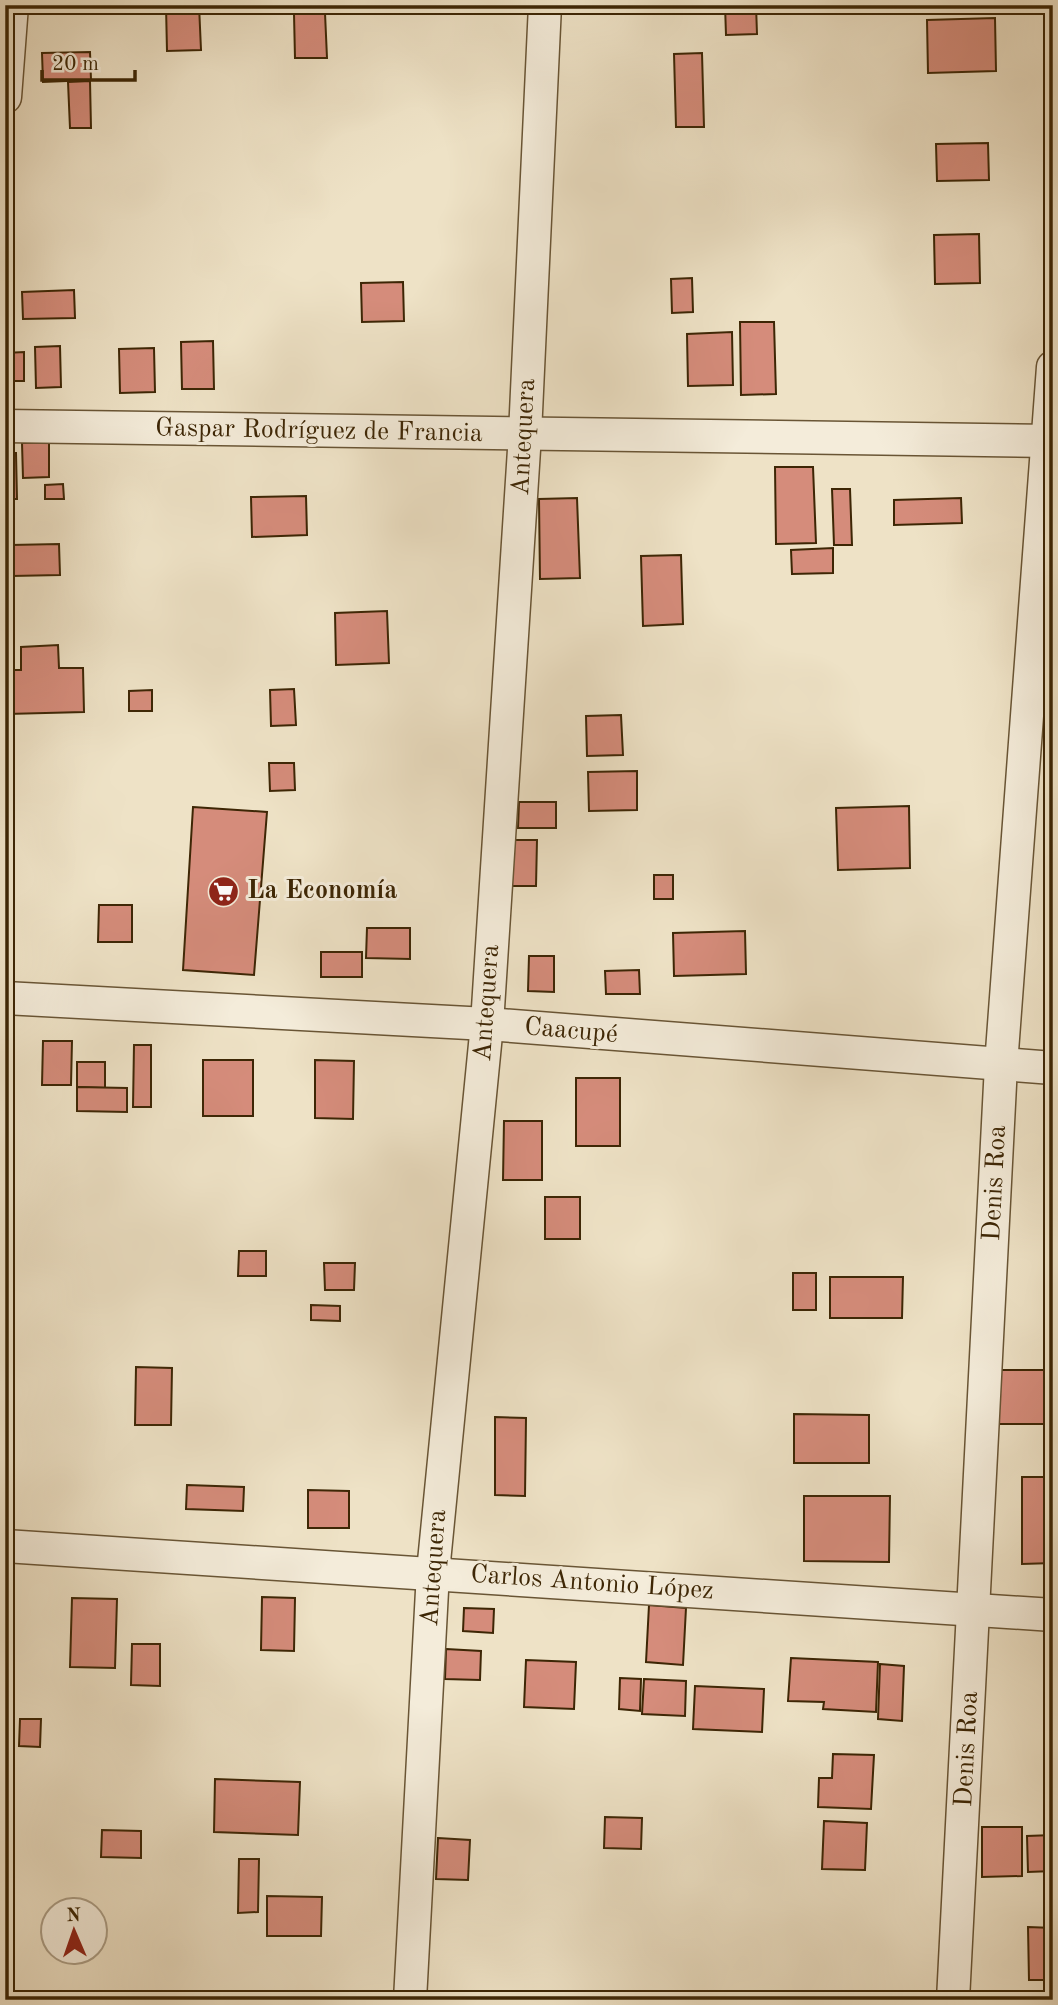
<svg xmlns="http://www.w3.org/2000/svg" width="1058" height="2005" viewBox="0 0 1058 2005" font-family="'Old Standard TT',serif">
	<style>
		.building { fill: #d58c7b; stroke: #3d2605; stroke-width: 2 }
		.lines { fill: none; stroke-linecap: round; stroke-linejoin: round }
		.minor-casing { stroke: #695535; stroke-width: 35 }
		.minor { stroke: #f4ecda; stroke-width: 32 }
		.labels { text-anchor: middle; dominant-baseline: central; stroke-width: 6; stroke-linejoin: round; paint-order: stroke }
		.street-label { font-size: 26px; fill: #3d2605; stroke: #f4ecda }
		.poi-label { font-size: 26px; font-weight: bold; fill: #3d2605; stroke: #f4ecda; text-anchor: start }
	</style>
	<rect width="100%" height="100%" fill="#eee2c6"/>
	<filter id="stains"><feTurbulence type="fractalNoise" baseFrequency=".00286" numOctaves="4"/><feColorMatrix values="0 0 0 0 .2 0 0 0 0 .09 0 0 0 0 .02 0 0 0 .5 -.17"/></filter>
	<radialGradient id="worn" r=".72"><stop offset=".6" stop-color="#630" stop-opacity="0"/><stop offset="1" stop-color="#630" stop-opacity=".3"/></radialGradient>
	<!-- building -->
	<g class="building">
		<path d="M199 5 201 50 167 51 166 6Z"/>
		<path d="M725 5H756L757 34 726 35Z"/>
		<path d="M325 13 327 58H295L294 14Z"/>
		<path d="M995 18 996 71 928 73 927 20Z"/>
		<path d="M90 52 91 80 43 82 42 53Z"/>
		<path d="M702 53 704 127H676L674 54Z"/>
		<path d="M90 81 91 128H70L68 82Z"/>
		<path d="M988 143 989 180 937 181 936 144Z"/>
		<path d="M979 234 980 283 935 284 934 235Z"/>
		<path d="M692 278 693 312 672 313 671 279Z"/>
		<path d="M403 282 404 321 362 322 361 283Z"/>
		<path d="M74 290 75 318 23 319 22 292Z"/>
		<path d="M740 322H774L776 394 741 395Z"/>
		<path d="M732 332 733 385 688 386 687 334Z"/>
		<path d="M213 341 214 389H182L181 342Z"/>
		<path d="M60 346 61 387 36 388 35 347Z"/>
		<path d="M154 348 155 392 120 393 119 349Z"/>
		<path d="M24 352V381H5V353Z"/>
		<path d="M49 442V477L23 478 22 443Z"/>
		<path d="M5 453H16L17 499H5Z"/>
		<path d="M775 467H813L816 543 776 544Z"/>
		<path d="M63 484 64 499H45V485Z"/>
		<path d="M832 489H850L852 545H834Z"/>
		<path d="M306 496 307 535 252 537 251 497Z"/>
		<path d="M577 498 580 578 540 579 539 499Z"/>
		<path d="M961 498 962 523 894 525V500Z"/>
		<path d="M59 544 60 575 12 576 11 545Z"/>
		<path d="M833 548V573L792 574 791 550Z"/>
		<path d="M681 555 683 624 643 626 641 556Z"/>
		<path d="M387 611 389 663 336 665 335 613Z"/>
		<path d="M58 645 59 668H83L84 712 7 714 6 670H21V647Z"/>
		<path d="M294 689 296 725 271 726 270 690Z"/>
		<path d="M152 690V711H129V691Z"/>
		<path d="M621 715 623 755 587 756 586 716Z"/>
		<path d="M269 763H294L295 790 270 791Z"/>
		<path d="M637 771V810L589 811 588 772Z"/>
		<path d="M519 802H556V828H518Z"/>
		<path d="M909 806 910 868 838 870 836 808Z"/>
		<path d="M193 807 267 812 254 975 183 970Z"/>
		<path d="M509 840H537L536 886H508Z"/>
		<rect x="654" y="875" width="19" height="24"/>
		<path d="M99 905H132V942H98Z"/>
		<path d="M367 928H410V959L366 958Z"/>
		<path d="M745 931 746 974 674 976 673 933Z"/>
		<rect x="321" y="952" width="41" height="25"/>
		<path d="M529 956H554V992L528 991Z"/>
		<path d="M639 970 640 994H606L605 971Z"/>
		<path d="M43 1041H72L71 1085H42Z"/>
		<path d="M134 1045H151V1107H133Z"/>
		<rect x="203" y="1060" width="50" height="56"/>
		<path d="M315 1060 354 1061 353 1119 315 1118Z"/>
		<path d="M77 1062H105V1088L77 1087Z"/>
		<rect x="576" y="1078" width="44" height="68"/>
		<path d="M77 1087 127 1088V1112L77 1111Z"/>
		<path d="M504 1121H542V1180H503Z"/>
		<rect x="545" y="1197" width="35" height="42"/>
		<path d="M239 1251H266V1276H238Z"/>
		<path d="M324 1263H355L354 1290H325Z"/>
		<rect x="793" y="1273" width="23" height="37"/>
		<path d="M830 1277H903L902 1318H830Z"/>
		<path d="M311 1305 340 1306V1321L311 1320Z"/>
		<path d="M136 1367 172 1368 171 1425H135Z"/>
		<rect x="999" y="1370" width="52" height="54"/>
		<path d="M794 1414 869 1415V1463H794Z"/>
		<path d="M495 1417 526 1418 525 1496 495 1495Z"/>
		<path d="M1022 1477H1053V1563L1022 1564Z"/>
		<path d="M187 1485 244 1487 243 1511 186 1509Z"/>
		<path d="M308 1490 349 1491V1528H308Z"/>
		<path d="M804 1496H890L889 1562 804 1561Z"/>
		<path d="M262 1597 295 1598 294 1651 261 1650Z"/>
		<path d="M72 1598 117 1599 115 1668 70 1667Z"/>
		<path d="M649 1605 686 1608 683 1665 646 1662Z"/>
		<path d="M464 1608 494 1609 493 1633 463 1631Z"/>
		<path d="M132 1644H160V1686L131 1685Z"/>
		<path d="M446 1649 481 1651 480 1680 445 1679Z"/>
		<path d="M791 1658 878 1662 876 1712 823 1709 824 1702 788 1701Z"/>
		<path d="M526 1660 576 1662 574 1709 524 1707Z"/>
		<path d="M880 1664 904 1666 902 1721 878 1719Z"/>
		<path d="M620 1678 641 1679 640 1711 619 1709Z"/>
		<path d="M644 1679 686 1681 685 1716 642 1714Z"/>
		<path d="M695 1686 764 1689 762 1732 693 1729Z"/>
		<path d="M20 1719H41L40 1747 19 1746Z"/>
		<path d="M5 1720H14L13 1763H5Z"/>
		<path d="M833 1754 874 1755 871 1809 818 1807 819 1778H832Z"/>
		<path d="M215 1779 300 1782 298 1835 214 1832Z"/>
		<path d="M605 1817 642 1818 641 1849 604 1848Z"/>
		<path d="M824 1821 867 1823 865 1870 822 1869Z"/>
		<path d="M982 1827H1022V1876L982 1877Z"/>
		<path d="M102 1830 141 1831V1858L101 1857Z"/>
		<path d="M1053 1835V1871L1028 1872 1027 1836Z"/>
		<path d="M438 1838 470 1840 468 1880 436 1879Z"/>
		<path d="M239 1859H259L258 1912 238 1913Z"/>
		<path d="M267 1896 322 1897 321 1936H267Z"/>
		<path d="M1028 1927 1053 1928V1980H1029Z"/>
	</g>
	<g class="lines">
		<defs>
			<g id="minor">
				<path d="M5 97 12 5"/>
				<path d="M5 426 1053 441"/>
				<path d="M5 998 487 1024 1053 1068"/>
				<path d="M5 1546 1053 1615"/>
				<path d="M410 2000 433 1572 487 1024 525 434 545 5"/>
				<path d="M953 2000 1001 1065 1053 367"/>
			</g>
		</defs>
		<!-- minor casing -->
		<use href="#minor" class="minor-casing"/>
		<!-- minor -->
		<use href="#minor" class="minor"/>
	</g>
	<!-- icons -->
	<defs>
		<symbol id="supermarket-disc" viewBox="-11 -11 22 22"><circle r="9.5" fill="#8f2418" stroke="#f4ecda"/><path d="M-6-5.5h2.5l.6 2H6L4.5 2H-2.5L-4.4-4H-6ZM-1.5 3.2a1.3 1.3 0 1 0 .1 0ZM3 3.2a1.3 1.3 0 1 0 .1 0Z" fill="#fff"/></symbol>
	</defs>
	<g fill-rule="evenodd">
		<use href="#supermarket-disc" x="206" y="874" width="35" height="35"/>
	</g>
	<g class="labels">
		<!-- street labels -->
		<g class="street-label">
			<text transform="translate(319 431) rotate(1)">Gaspar Rodríguez de Francia</text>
			<text transform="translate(524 437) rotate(-87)">Antequera</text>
			<text transform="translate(487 1003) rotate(-86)">Antequera</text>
			<text transform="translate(571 1031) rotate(5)">Caacupé</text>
			<text transform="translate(995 1183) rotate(-87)">Denis Roa</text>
			<text transform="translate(434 1568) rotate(-86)">Antequera</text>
			<text transform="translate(592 1583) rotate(4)">Carlos Antonio López</text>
			<text transform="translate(967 1749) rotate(-87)">Denis Roa</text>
		</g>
		<!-- poi labels -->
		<g class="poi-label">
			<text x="247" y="891">La Economía</text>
		</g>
	</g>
	<!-- margin -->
	<rect width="1058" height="2005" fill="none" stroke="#eee2c6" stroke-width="28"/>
	<rect x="7" y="7" width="1044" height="1991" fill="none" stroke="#3d2605" stroke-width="3.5"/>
	<rect x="14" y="14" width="1030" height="1977" fill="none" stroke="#3d2605" stroke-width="2"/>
	<!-- north arrow -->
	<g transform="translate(74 1931) rotate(358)"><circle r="33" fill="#f4ecda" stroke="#ab9d85" stroke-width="2"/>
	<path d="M0-5L12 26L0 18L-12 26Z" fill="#8f2418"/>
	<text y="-10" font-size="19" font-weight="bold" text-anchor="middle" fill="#3d2605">N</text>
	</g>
	<!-- scale -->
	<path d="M42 70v10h93v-10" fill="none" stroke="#3d2605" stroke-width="3.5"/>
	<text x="52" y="70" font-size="21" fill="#3d2605" stroke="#f4ecda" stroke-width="5" paint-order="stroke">20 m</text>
	<rect width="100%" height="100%" filter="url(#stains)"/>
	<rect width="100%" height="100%" fill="url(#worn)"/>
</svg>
